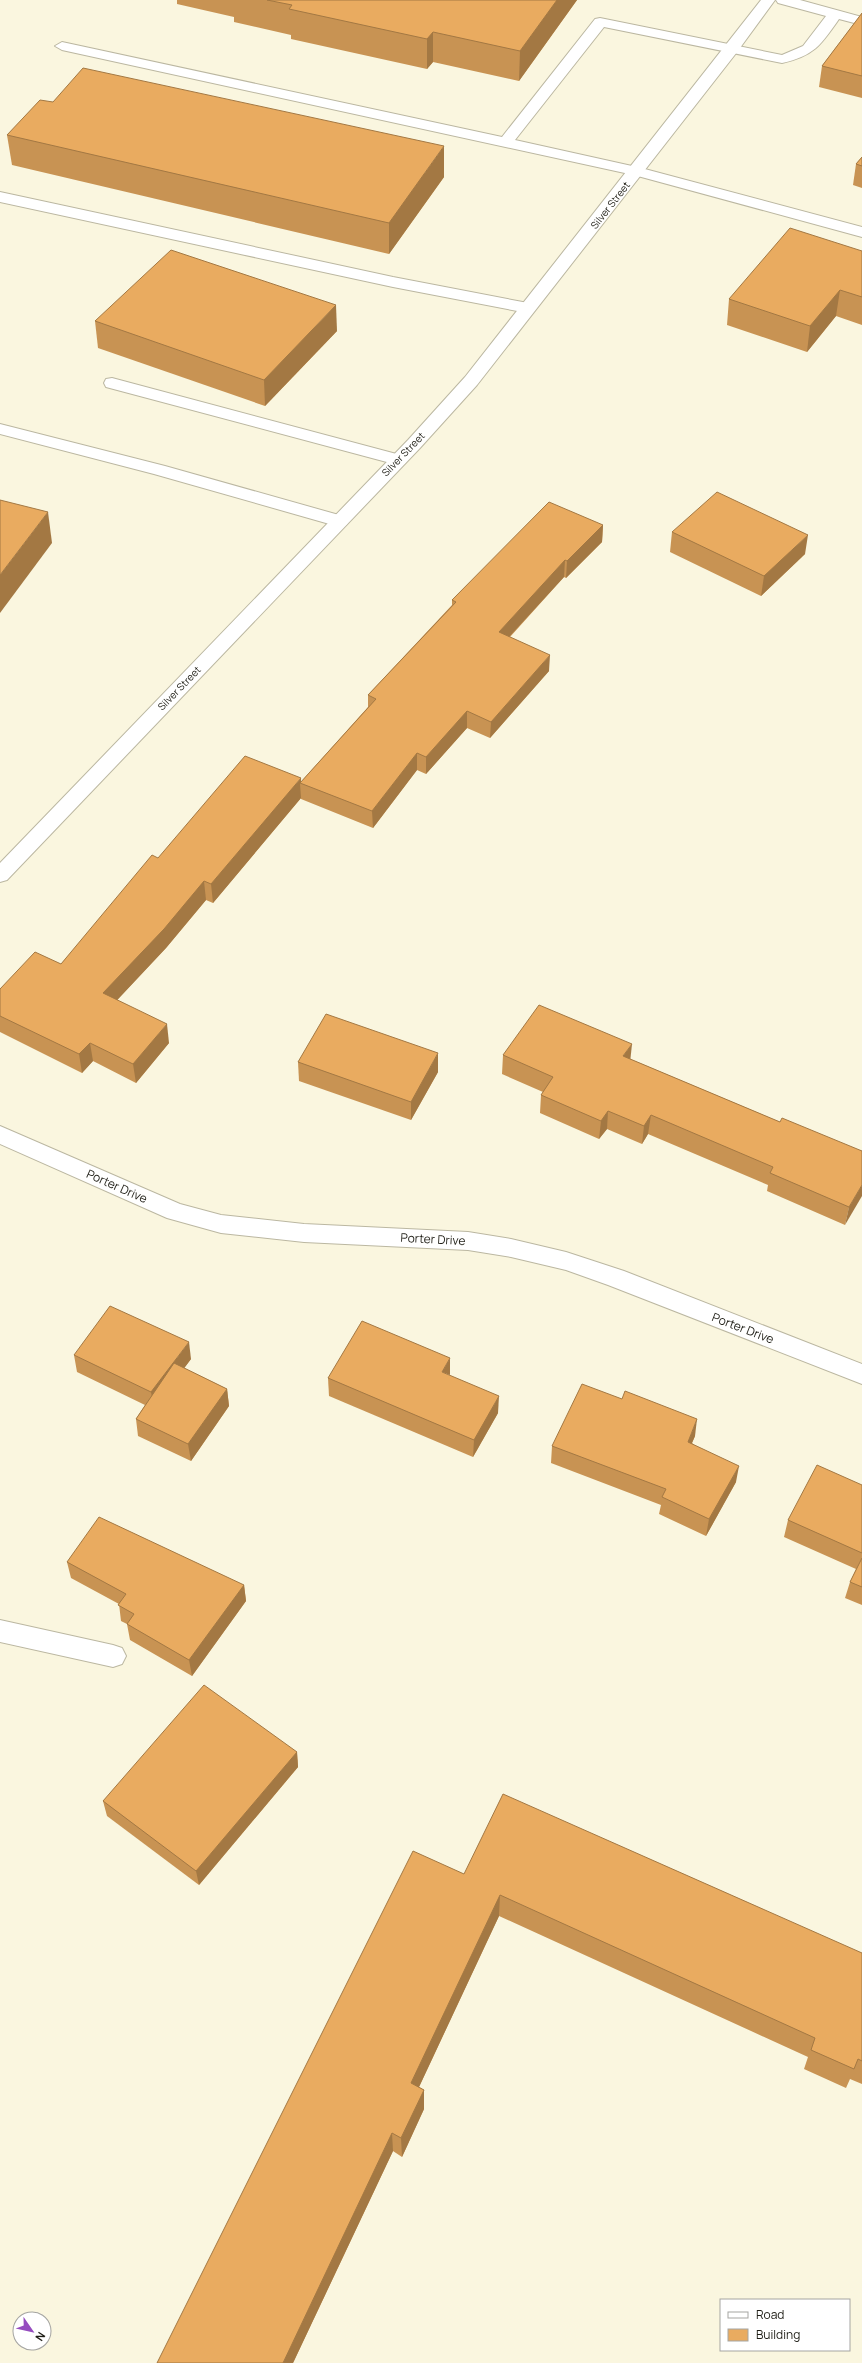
<svg xmlns="http://www.w3.org/2000/svg" width="862" height="2363" viewBox="0 0 862 2363" font-family="Manrope,sans-serif">
	<style>
		.lines { fill: none; stroke-linecap: round; stroke-linejoin: round }
		.service-casing { stroke: #bbb7a1; stroke-width: 2 }
		.minor-casing { stroke: #bbb7a1; stroke-width: 2 }
		.tertiary-casing { stroke: #bbb7a1; stroke-width: 2 }
		.service { fill: #fff; fill-rule: evenodd }
		.minor { fill: #fff; fill-rule: evenodd }
		.tertiary { fill: #fff; fill-rule: evenodd }
		.wall { fill: #c89353 }
		.shaded-wall { fill: #a37843 }
		.building { fill: #e9ab60; stroke: #a37843 }
		.labels { text-anchor: middle; dominant-baseline: central; stroke-width: 3; stroke-linejoin: round; paint-order: stroke }
		.far-street-label { font-size: 10px; fill: #1f1e16; stroke: #fff }
		.street-label { font-size: 12px; fill: #1f1e16; stroke: #fff }
	</style>
	<rect width="100%" height="100%" fill="#faf6df"/>
	<g class="lines">
		<defs>
			<g id="service">
				<path d="M776 0H800L862 17V25L839 19C821 45 814 56 782 63L604 27 515 140 641 168 862 227V237L634 175 62 50 55 46 62 42 502 137 595 19 600 18 782 55 803 46 826 16 778 3Z"/>
				<path d="M0 192 393 277 528 303 534 305 536 308 534 311 528 313 393 287 0 202Z"/>
				<path d="M112 378 404 456 407 460 404 464 398 465 106 387 104 383 106 379Z"/>
				<path d="M0 424 165 466 346 517 349 521 346 525 340 527 154 474 0 434Z"/>
				<path d="M0 1620 113 1645 122 1648 126 1656 122 1664 113 1667 0 1642Z"/>
			</g>
			<path id="minor" d="M0 1126 180 1204 221 1215 304 1224 468 1232 511 1239 566 1252 624 1271 862 1364V1384L608 1285 566 1270 511 1257 468 1250 304 1242 221 1233 167 1218 0 1144Z"/>
			<path id="tertiary" d="M761 0H775L737 52 477 385 420 448 7 880 0 882V863L408 440 465 377Z"/>
		</defs>
		<!-- service casing -->
		<use href="#service" class="service-casing"/>
		<!-- minor casing -->
		<use href="#minor" class="minor-casing"/>
		<!-- tertiary casing -->
		<use href="#tertiary" class="tertiary-casing"/>
		<!-- service -->
		<use href="#service" class="service"/>
		<!-- minor -->
		<use href="#minor" class="minor"/>
		<!-- tertiary -->
		<use href="#tertiary" class="tertiary"/>
	</g>
	<!-- wall -->
	<g class="wall">
		<path d="M177 0H577L519 81 433 62 427 69 291 39V35L234 22V17L177 4Z"/>
		<path d="M862 13V98L819 87 822 66Z"/>
		<path d="M53 102 444 177 389 254 12 165 7 135Z"/>
		<path d="M862 157V188L853 185 856 164Z"/>
		<path d="M862 251V325L836 316 807 352 727 325 729 299Z"/>
		<path d="M95 321 337 331 265 406 98 348Z"/>
		<path d="M603 525 602 542 566 578 564 577 510 637 549 671 490 738 467 728 426 774 417 770 373 828 301 799V798L213 903 206 900 166 948 117 1000 169 1043 136 1083 93 1061 82 1073 0 1032V989L61 964 158 858 301 782 368 707V695L452 605V600Z"/>
		<path d="M672 532 805 554 761 596 670 552Z"/>
		<path d="M503 1055 630 1059 780 1122 862 1151 845 1225 767 1191 768 1185 648 1134 642 1144 607 1129 599 1139 540 1113 541 1095 543 1092 502 1074Z"/>
		<path d="M298 1062 438 1072 411 1120 299 1081Z"/>
		<path d="M74 1355 191 1359 184 1368 227 1389 229 1406 191 1461 138 1436 136 1419 145 1405 77 1372Z"/>
		<path d="M449 1376 498 1413 473 1457 329 1396 328 1378Z"/>
		<path d="M695 1436 692 1443 736 1482 706 1536 659 1514 661 1505 551 1463 552 1446Z"/>
		<path d="M862 1485V1605L845 1598 850 1582 856 1569 784 1537 788 1520Z"/>
		<path d="M67 1562 244 1585 246 1601 192 1676 130 1640 127 1624 121 1621 119 1604 71 1578Z"/>
		<path d="M297 1752 298 1767 199 1885 107 1816 103 1801Z"/>
		<path d="M464 1874 862 1953V2084L850 2079 846 2088 804 2069 808 2057 499 1916 419 2087 424 2090V2109L402 2157 393 2151 293 2363H157Z"/>
	</g>
	<!-- shaded-wall -->
	<g class="shaded-wall">
		<path d="M557 0H577L519 81 520 51Z"/>
		<path d="M433 32V62L427 69V39Z"/>
		<path d="M444 146V177L389 254V223Z"/>
		<path d="M840 290 836 316 807 352 810 326Z"/>
		<path d="M336 305 337 331 265 406 264 380Z"/>
		<path d="M48 512 52 543 0 613V575Z"/>
		<path d="M603 525 602 542 566 578 567 561Z"/>
		<path d="M808 535 805 554 761 596 764 576Z"/>
		<path d="M565 560 564 577 498 649 499 632Z"/>
		<path d="M550 655 549 671 490 738 491 722Z"/>
		<path d="M467 711V728L426 774V757Z"/>
		<path d="M417 753V770L373 828 372 811Z"/>
		<path d="M301 778V783H300L301 798 213 903 211 884Z"/>
		<path d="M204 881 206 900 166 948 106 1012 103 993Z"/>
		<path d="M167 1024 169 1043 136 1083 133 1064Z"/>
		<path d="M90 1043 93 1061 82 1073 79 1054Z"/>
		<path d="M632 1044 630 1063 623 1056Z"/>
		<path d="M438 1053V1072L411 1120V1102Z"/>
		<path d="M608 1111 607 1129 599 1139 601 1121Z"/>
		<path d="M651 1115 648 1134 642 1144 644 1126Z"/>
		<path d="M862 1185V1196L845 1225 849 1207Z"/>
		<path d="M189 1342 191 1359 154 1409 151 1392Z"/>
		<path d="M450 1358V1375L442 1372Z"/>
		<path d="M227 1389 229 1406 191 1461 188 1444Z"/>
		<path d="M499 1396 498 1413 473 1457 474 1440Z"/>
		<path d="M697 1419 695 1436 685 1459 688 1442Z"/>
		<path d="M739 1466 736 1482 706 1536 709 1519Z"/>
		<path d="M244 1585 246 1601 192 1676 189 1660Z"/>
		<path d="M297 1752 298 1767 199 1885 196 1871Z"/>
		<path d="M500 1895 499 1916 412 2102 411 2083Z"/>
		<path d="M424 2090V2109L402 2157 401 2138Z"/>
		<path d="M392 2133 393 2151 293 2363H283Z"/>
	</g>
	<!-- building -->
	<g class="building">
		<path d="M267 0H557L520 51 433 32 427 39 289 9 292 5Z"/>
		<path d="M862 13V76L822 66Z"/>
		<path d="M83 68 444 146 389 223 7 135 40 100 53 102Z"/>
		<path d="M862 157V166L856 164Z"/>
		<path d="M790 228 862 251V297L840 290 810 326 729 299Z"/>
		<path d="M171 250 336 305 264 380 95 321Z"/>
		<path d="M717 492 808 535 764 576 672 532Z"/>
		<path d="M0 500 48 512 0 575Z"/>
		<path d="M549 502 603 525 567 561 565 560 499 632 550 655 491 722 467 711 426 757 417 753 372 811 300 783 376 699 368 695 456 602 452 600Z"/>
		<path d="M245 756 301 778 211 884 204 881 164 929 103 993 167 1024 133 1064 90 1043 79 1054 0 1016V989L35 952 61 964 152 855 158 858Z"/>
		<path d="M539 1005 632 1044 623 1056 780 1122 782 1118 862 1151V1185L849 1207 770 1173 773 1167 651 1115 644 1126 608 1111 601 1121 541 1095 553 1077 503 1055Z"/>
		<path d="M326 1014 438 1053 411 1102 298 1062Z"/>
		<path d="M110 1306 189 1342 151 1392 74 1355Z"/>
		<path d="M362 1321 450 1358 442 1372 499 1396 474 1440 328 1378Z"/>
		<path d="M174 1363 227 1389 188 1444 136 1419Z"/>
		<path d="M582 1384 622 1399 625 1391 697 1419 688 1442 739 1466 709 1519 662 1497 666 1489 552 1446Z"/>
		<path d="M817 1465 862 1485V1553L788 1520Z"/>
		<path d="M99 1517 244 1585 189 1660 127 1624 134 1614 118 1605 126 1594 67 1562Z"/>
		<path d="M862 1558V1587L850 1582Z"/>
		<path d="M204 1685 297 1752 196 1871 103 1801Z"/>
		<path d="M503 1794 862 1953V2061L858 2059 854 2069 811 2050 815 2038 500 1895 411 2083 424 2090 401 2138 392 2133 283 2363H157L413 1851 464 1874Z"/>
	</g>
	<g class="labels">
		<!-- far-street labels -->
		<g class="far-street-label">
			<text transform="translate(610 205) rotate(-52)">Silver Street</text>
			<text transform="translate(403 454) rotate(-46)">Silver Street</text>
			<text transform="translate(179 688) rotate(-46)">Silver Street</text>
		</g>
		<!-- street labels -->
		<g class="street-label">
			<text transform="translate(117 1186) rotate(24)">Porter Drive</text>
			<text transform="translate(433 1239) rotate(3)">Porter Drive</text>
			<text transform="translate(743 1328) rotate(21)">Porter Drive</text>
		</g>
	</g>
	<!-- legend -->
	<rect x="720" y="2299" width="130" height="52" fill="#ffffff" stroke="#a5a5a2"/>
	<rect x="728" y="2312" width="20" height="6" fill="#ffffff" stroke="#a5a5a2"/>
	<text x="756" y="2319" font-size="12" fill="#1f1e16">Road</text>
	<rect x="728" y="2329" width="20" height="12" fill="#e9ab60" stroke="#a5a5a2"/>
	<text x="756" y="2339" font-size="12" fill="#1f1e16">Building</text>
	<!-- north arrow -->
	<g transform="translate(32 2331) rotate(124)"><circle r="19" fill="#ffffff" stroke="#a5a5a2"/>
	<path d="M0-3L7 15L0 10L-7 15Z" fill="#954cbf"/>
	<text y="-6" font-size="11" font-weight="bold" text-anchor="middle" fill="#1f1e16">N</text>
	</g>
</svg>
